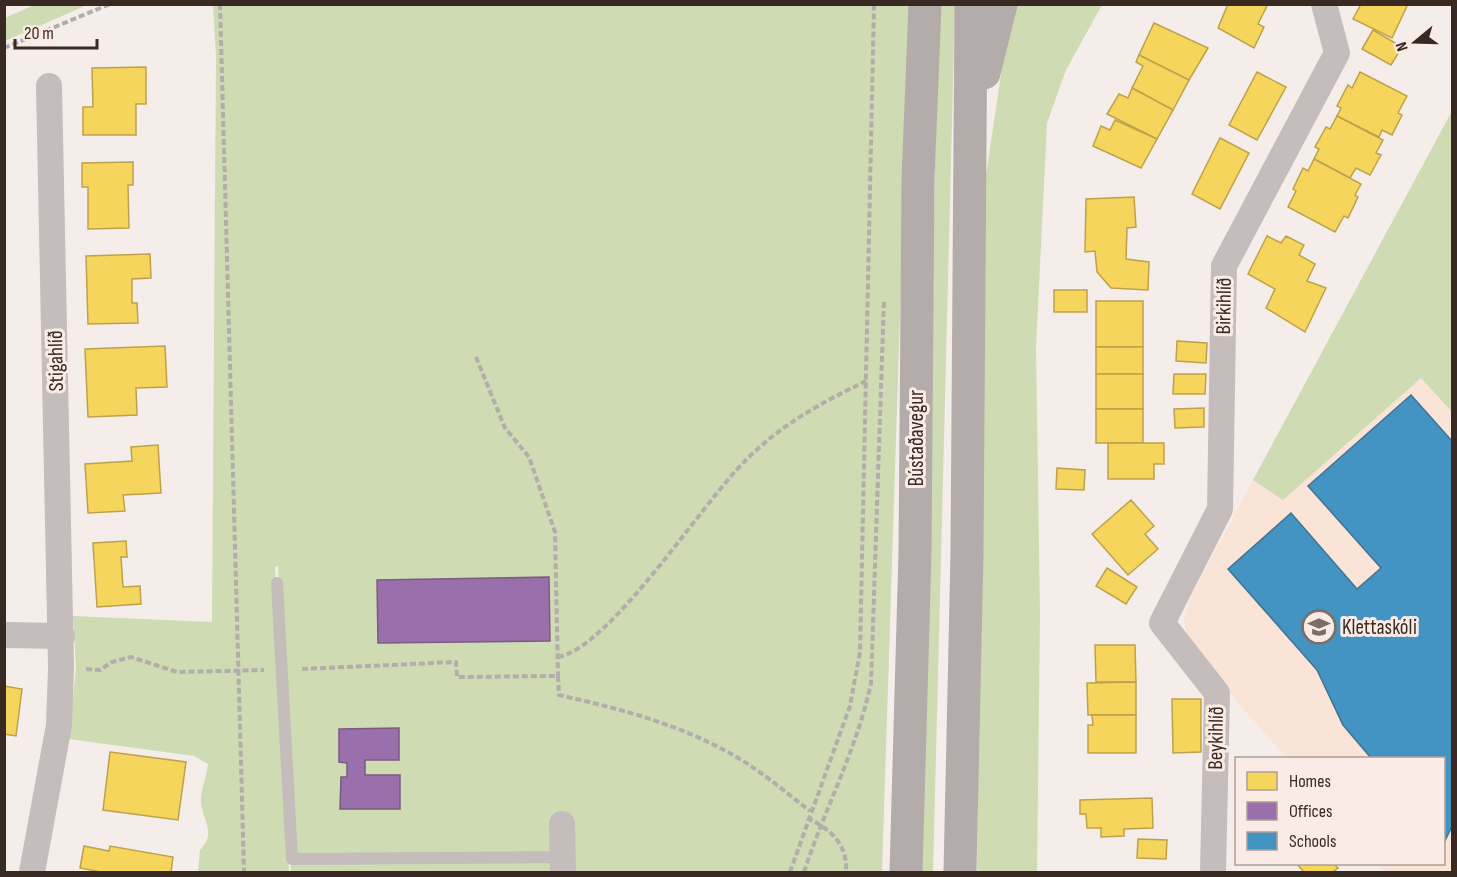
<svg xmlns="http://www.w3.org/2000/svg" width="1457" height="877" viewBox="0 0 1457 877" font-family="'Sofia Sans Condensed',sans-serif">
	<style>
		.built { fill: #fae3d7 }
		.green { fill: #cedbb3 }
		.homes { fill: #f6d55c; stroke: #bda24b; stroke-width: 1.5 }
		.offices { fill: #9970ab; stroke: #7c5b82; stroke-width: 1.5 }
		.schools { fill: #4393c3; stroke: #407493; stroke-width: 1.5 }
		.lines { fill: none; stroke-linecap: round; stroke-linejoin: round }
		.path { stroke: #b3adab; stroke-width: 4; stroke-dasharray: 6 3; stroke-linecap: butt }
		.lane { stroke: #c4bdbc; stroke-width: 12 }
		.street { stroke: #c4bdbc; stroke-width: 26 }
		.primary { stroke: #b4acab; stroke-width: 33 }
		.labels { text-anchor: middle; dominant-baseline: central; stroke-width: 6; stroke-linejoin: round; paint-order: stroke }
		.street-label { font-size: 21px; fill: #382a23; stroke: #faece4 }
		.poi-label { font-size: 21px; fill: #382a23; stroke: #faece4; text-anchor: start }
	</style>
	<rect width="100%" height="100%" fill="#f5ede9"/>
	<!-- built -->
	<path class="built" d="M1421 378 1452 412V872H1383L1376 864H1444V758H1286L1198 656 1187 636 1184 619 1192 594 1253 480 1283 499Z"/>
	<!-- green -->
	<g class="green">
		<path d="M955 4 933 872H922L938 5Z"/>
		<path d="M34 5V4L87 5 5 41V18Z"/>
		<path d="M213 5H910L882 872H291L278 566 275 567 289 872H198L200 850C219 831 199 817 201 797 202 786 207 775 208 764L194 756 69 739 76 668 73 616 212 622 216 56Z"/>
		<path d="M1017 5H1102L1066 70 1047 123 1036 347 1040 614 1037 872H977L984 188 1002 68Z"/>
		<path d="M1452 111V412L1421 378 1283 500 1253 480Z"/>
	</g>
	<!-- homes -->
	<g class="homes">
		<path d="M1228 4H1268L1258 24 1264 27 1254 48 1218 28Z"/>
		<path d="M1361 4H1408L1392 38 1353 19Z"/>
		<path d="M1154 23 1208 48 1189 80 1139 55Z"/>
		<path d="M1373 30 1402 47 1391 65 1362 49Z"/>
		<path d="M1139 55 1189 80 1173 110 1132 88 1143 66 1136 62Z"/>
		<path d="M146 67V104H136V135H83V107H93L92 68Z"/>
		<path d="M1257 72 1286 87 1257 140 1229 125Z"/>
		<path d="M1360 72 1407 96 1398 113 1402 115 1392 135 1382 130 1379 137 1337 116 1341 108 1337 106 1348 85 1352 88Z"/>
		<path d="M1132 88 1173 110 1157 139 1107 114 1119 94 1128 98Z"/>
		<path d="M1337 116 1383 140 1376 153 1381 155 1370 175 1356 168 1350 178 1314 159 1319 149 1315 147 1326 127 1330 129Z"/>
		<path d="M1115 120 1157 139 1141 168 1093 146 1101 126 1110 130Z"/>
		<path d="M1220 138 1249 153 1220 209 1192 194Z"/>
		<path d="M1314 159 1361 184 1355 195 1358 197 1348 218 1344 216 1335 232 1288 207 1296 191 1293 189 1303 168 1308 171Z"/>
		<path d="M133 162V185H128L129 228 88 229V187H82V163Z"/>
		<path d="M1134 197 1136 227 1127 228 1126 259 1149 262 1148 290 1111 288 1097 272 1095 251 1085 252 1086 199Z"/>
		<path d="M1267 236 1281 243 1286 236 1304 245 1299 255 1315 264 1307 281 1326 288 1305 332 1266 308 1275 289 1248 274Z"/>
		<path d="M150 254 151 278 132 279V303H137L138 323 88 324 86 256Z"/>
		<rect x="1054" y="290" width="33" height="22"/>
		<rect x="1096" y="301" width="47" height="46"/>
		<path d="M1177 341 1207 343 1206 363 1176 361Z"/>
		<path d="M165 346 167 387 136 388 137 415 88 417 85 349Z"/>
		<rect x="1096" y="347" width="47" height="27"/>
		<rect x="1096" y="374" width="47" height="35"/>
		<path d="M1174 374H1206L1205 394H1173Z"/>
		<path d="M1204 408V427L1175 428 1174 409Z"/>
		<rect x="1096" y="409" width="47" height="34"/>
		<path d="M1108 443H1164V464H1154V479H1108Z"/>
		<path d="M158 445 161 493 123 495 125 511 88 513 85 464 132 461 131 447Z"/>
		<path d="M1057 468 1085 470 1084 490 1056 489Z"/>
		<path d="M1131 500 1154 526 1145 534 1158 549 1128 575 1092 534Z"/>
		<path d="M126 541 127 557H121L123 587 140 586 141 604 97 607 93 543Z"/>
		<path d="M1107 568 1137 587 1126 604 1096 586Z"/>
		<path d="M1095 645H1135L1136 682H1096Z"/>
		<path d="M1136 682V715H1088L1087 683Z"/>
		<path d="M4 686 22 689 16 736 4 734Z"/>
		<path d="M1172 699H1201V752L1173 753Z"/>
		<path d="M1092 715H1136V753H1088V725H1093Z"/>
		<path d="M110 752 186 762 178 820 103 810Z"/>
		<path d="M1152 798 1153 828 1124 829V836L1101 837V828H1087L1086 814H1080V800Z"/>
		<path d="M1138 839 1167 840 1166 859 1137 858Z"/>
		<path d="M84 846 109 851 110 846 173 857 171 872H101L80 868Z"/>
		<path d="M1297 864H1334L1338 868 1333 872H1304Z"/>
	</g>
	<!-- offices -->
	<g class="offices">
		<path d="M549 577 550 641 378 643 377 580Z"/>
		<path d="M399 728V760H365V775H400V809H340L341 777H347V763L339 762V729Z"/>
	</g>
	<!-- schools -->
	<path class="schools" d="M1411 395 1452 441V826L1444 843V758H1371L1343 725 1317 670 1228 569 1291 513 1357 589 1381 568 1308 486Z"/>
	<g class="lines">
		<!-- path -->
		<g class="path">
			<path d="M220 4 244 872"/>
			<path d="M4 48 110 4"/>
			<path d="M476 357 505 428 529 457 555 532 558 676"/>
			<path d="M558 657C610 648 703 502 745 461 782 424 819 404 866 381"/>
			<path d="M86 669 100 670 112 662 131 657 177 672 264 670"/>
			<path d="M302 669 456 662 457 677 558 676 559 695C616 708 672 722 724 750 755 766 783 790 810 811"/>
			<path d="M807 818C831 829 848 845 846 872"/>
			<path d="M790 872 850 706 860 652 874 4"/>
			<path d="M804 872C825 808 857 749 871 683L884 299"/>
		</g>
		<!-- lane -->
		<path class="lane" d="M277 583 292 859 562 857"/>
		<!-- street -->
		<g class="street">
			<path d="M4 635 62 636"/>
			<path d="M562 824 563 872"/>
			<path d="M32 872 59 725 61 668 49 86"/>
			<path d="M1213 872 1217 693 1162 623 1220 509 1224 266 1337 53 1324 4"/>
		</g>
		<!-- primary -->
		<g class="primary">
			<path d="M984 73 1001 4"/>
			<path d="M906 872 915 552 918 180 925 4"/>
			<path d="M960 872 967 553 971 4"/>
		</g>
	</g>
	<!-- icons -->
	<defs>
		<symbol id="school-ring" viewBox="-11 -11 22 22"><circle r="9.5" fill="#faece4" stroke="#7a6e68" stroke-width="1.5"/><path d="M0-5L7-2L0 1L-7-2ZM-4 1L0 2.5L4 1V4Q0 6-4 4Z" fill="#7a6e68"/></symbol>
	</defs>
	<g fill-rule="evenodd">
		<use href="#school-ring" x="1300" y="608" width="38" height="38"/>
	</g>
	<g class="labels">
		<!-- street labels -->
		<g class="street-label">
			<text transform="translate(1224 306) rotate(-89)">Birkihlíð</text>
			<text transform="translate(56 361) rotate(-91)">Stigahlíð</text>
			<text transform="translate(916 438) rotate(-90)">Bústaðavegur</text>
			<text transform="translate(1216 738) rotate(-89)">Beykihlíð</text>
		</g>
		<!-- poi labels -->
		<g class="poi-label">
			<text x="1342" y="627">Klettaskóli</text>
		</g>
	</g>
	<!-- border -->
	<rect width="1457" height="877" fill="none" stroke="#382a23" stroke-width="12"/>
	<!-- legend -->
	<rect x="1235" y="757" width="210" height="108" fill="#faece4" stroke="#ac9e97" stroke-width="1.5"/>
	<rect x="1247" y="772" width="30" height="18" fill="#f6d55c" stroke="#ac9e97" stroke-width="1.5"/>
	<text x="1289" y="787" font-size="18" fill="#382a23">Homes</text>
	<rect x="1247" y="802" width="30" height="18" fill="#9970ab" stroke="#ac9e97" stroke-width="1.5"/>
	<text x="1289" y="817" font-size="18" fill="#382a23">Offices</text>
	<rect x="1247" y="832" width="30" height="18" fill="#4393c3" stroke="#ac9e97" stroke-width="1.5"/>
	<text x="1289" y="847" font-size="18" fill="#382a23">Schools</text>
	<!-- north arrow -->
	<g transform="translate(1415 42) rotate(251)" stroke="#faece4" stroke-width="4.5" paint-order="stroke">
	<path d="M0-4.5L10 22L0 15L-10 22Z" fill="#382a23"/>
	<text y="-9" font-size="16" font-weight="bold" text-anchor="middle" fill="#382a23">N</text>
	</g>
	<!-- scale -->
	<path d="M15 39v9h82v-9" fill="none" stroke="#382a23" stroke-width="3"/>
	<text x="24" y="39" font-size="18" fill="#382a23" stroke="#faece4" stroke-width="4.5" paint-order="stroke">20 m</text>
</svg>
